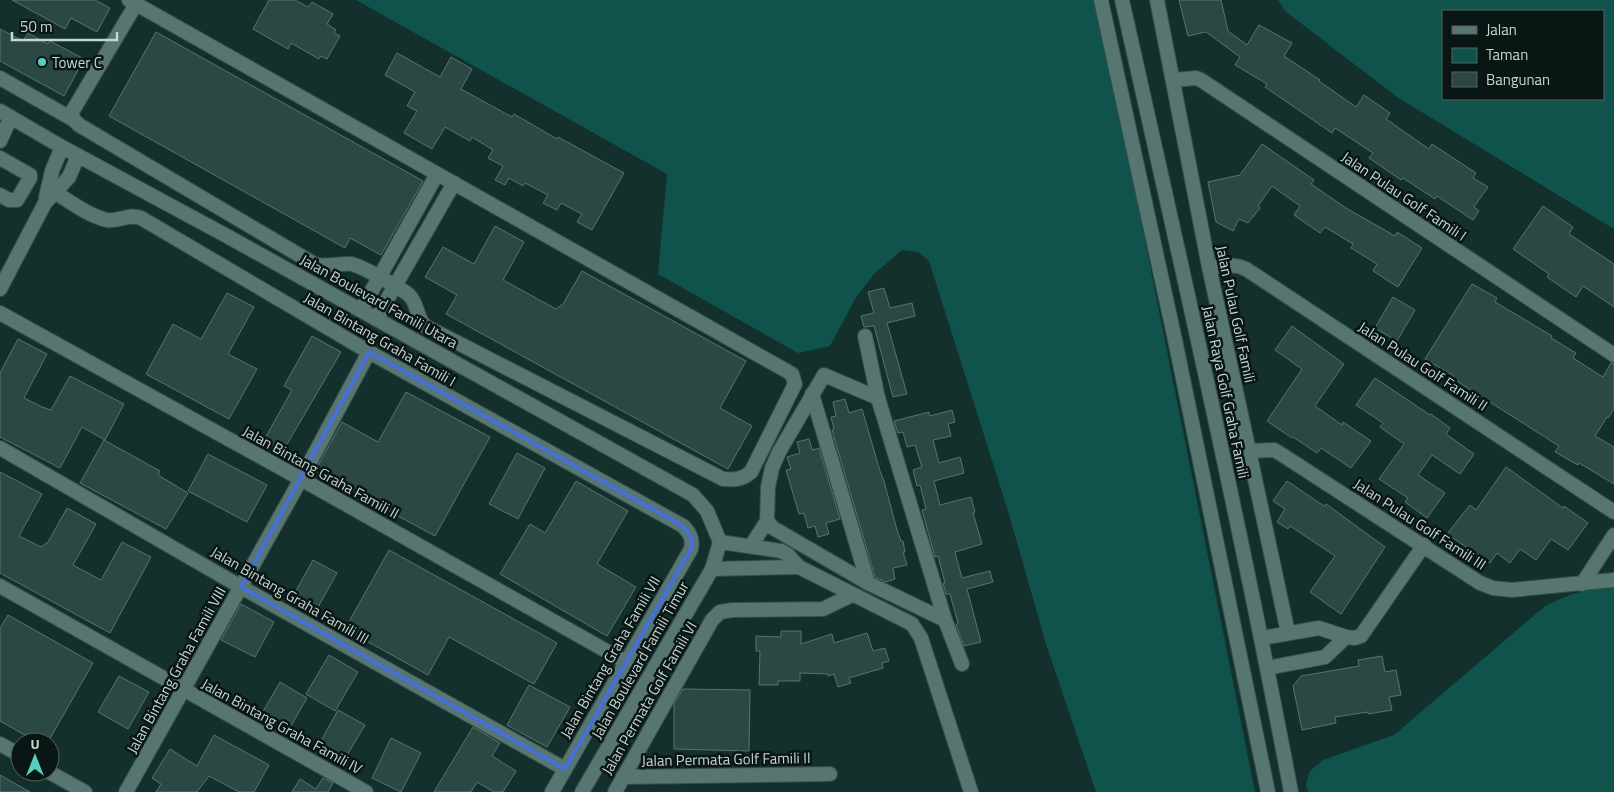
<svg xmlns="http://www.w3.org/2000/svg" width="1614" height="792" viewBox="0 0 1614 792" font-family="'Titillium Web',sans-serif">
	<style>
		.green { fill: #10534d; fill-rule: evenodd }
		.building { fill: #2b4844; stroke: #567470 }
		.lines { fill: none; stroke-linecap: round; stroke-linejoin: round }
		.minor-casing { stroke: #374d4a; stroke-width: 16 }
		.minor { stroke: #577571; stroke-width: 14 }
		.marked { fill: none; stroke: #4770d7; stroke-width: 4; stroke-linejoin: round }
		.poi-dot { fill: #57cec1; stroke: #091614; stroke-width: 2 }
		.labels { text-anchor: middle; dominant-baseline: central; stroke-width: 5; stroke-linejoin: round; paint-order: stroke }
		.poi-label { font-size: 15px; fill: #c6d6d3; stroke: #091614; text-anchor: start }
		.street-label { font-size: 15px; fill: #c6d6d3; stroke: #091614 }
	</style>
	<rect width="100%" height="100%" fill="#13302d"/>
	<!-- green -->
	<g class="green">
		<path d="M356 0H1097L1255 792H1096L1046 644 1008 511 929 261 918 252 902 250 874 274 855 299 830 346 798 353 658 274 667 174Z"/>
		<path d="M1278 0H1614V229L1397 97 1285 11ZM1443 11H1603V99H1443Z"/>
		<path d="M1614 587V792H1308L1306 784 1310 771 1323 760 1394 735 1545 606C1569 594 1587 588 1614 587Z"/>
	</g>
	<!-- building -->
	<g class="building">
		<path d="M12 0H95L110 8 97 32 71 18 65 29Z"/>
		<path d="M269 0H295L308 7 312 2 333 14 327 24 336 30 334 33 340 36 327 59 321 56 319 59 291 43 288 49 253 29Z"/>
		<path d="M1179 0H1221L1228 31 1247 45 1259 25 1292 43 1284 56 1320 80 1319 81 1356 107 1364 95 1390 113 1386 119 1429 149 1432 144 1476 173 1473 178 1488 187 1474 207 1479 211 1473 220 1437 196 1435 199 1403 178 1401 180 1369 158 1373 153 1335 128 1332 133 1265 87 1267 84 1235 65 1240 57 1206 32 1188 36Z"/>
		<path d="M0 29 23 41 28 33 48 44 50 41 84 59 64 96 0 61Z"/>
		<path d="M156 32 423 181 381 255 350 238 345 248 109 116Z"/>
		<path d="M397 53 440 77 451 57 472 69 461 89 512 117 514 114 557 139 558 137 624 173 592 230 577 222 582 214 561 203 557 210 543 203 548 195 525 183 523 186 509 178 505 185 495 180 503 166 488 158 493 150 472 137 470 141 445 127 432 149 404 133 417 111 407 106 415 92 385 75Z"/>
		<path d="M1262 144 1314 180 1311 184 1346 208 1395 236 1397 232 1422 248 1398 287 1373 271 1377 264 1351 248 1353 244 1325 227 1320 233 1294 215 1300 206 1272 186 1258 206 1260 208 1248 223 1239 219 1233 231 1216 222 1208 182 1240 175Z"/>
		<path d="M1543 206 1573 227 1569 234 1614 264V307L1583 286 1576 297 1547 277 1549 274 1513 249Z"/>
		<path d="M495 226 524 242 503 280 556 309 563 304 582 271 746 361 720 408 752 426 728 469 446 314 457 295 425 277 443 247 474 264Z"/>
		<path d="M1472 284 1497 298 1495 302 1552 336 1551 338 1576 353 1573 358 1603 377 1611 363 1614 364V409L1608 418 1607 417 1595 436 1614 447V484L1579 463 1578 465 1555 452 1559 446 1452 378 1454 376 1425 359Z"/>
		<path d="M884 288 890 308 912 303 915 316 887 323 907 394 893 397 874 326 864 327 861 316 874 313 868 292Z"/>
		<path d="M227 293 254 307 228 354 257 369 229 419 146 374 173 324 201 339Z"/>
		<path d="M1393 297 1415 310 1397 341 1375 328Z"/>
		<path d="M1292 326 1344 364 1315 406 1342 425 1343 422 1371 441 1351 468 1321 448 1317 453 1293 437 1292 438 1267 421 1302 369 1275 350Z"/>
		<path d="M312 336 341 352 283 451 264 440 292 390 284 386Z"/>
		<path d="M18 339 47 354 24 398 42 407 51 410 70 376 124 404 105 440 82 427 60 468 0 437V373Z"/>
		<path d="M1375 378 1430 415 1431 414 1450 428 1446 434 1474 454 1460 474 1432 455 1418 475 1445 493 1427 518 1405 502 1408 498 1379 479 1404 444 1380 427 1383 423 1356 405Z"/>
		<path d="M406 392 490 437 435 536 315 471 342 422 378 442Z"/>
		<path d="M845 399 849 413 862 409 880 471 884 481 897 530 901 541H903L905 552H903L907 565 893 568 895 579 886 582 875 577 832 430 834 429 831 417 836 416 833 402Z"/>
		<path d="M952 410 955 422 948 424 951 436 933 440 939 463 960 457 964 473 934 481 940 505 971 497 975 512 973 513 982 544 955 552 962 578 990 571 993 582 967 589 981 642 964 646 956 625 958 623 950 594H946L943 583H945L938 556 935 557 922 510 926 509 920 485 917 486 913 470 922 467 915 445 907 447 903 432 898 433 894 421 929 412 930 416Z"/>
		<path d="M809 439 812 450 819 448 840 519 826 523 829 534 818 537 815 526 808 528 804 513 799 514 786 470 791 469 787 457 800 453 797 442Z"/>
		<path d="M104 440 160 471 158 475 188 493 166 529 80 483Z"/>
		<path d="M517 453 545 468 518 519 489 504Z"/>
		<path d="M208 454 267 485 247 522 188 491Z"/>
		<path d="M1506 467 1563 508 1564 506 1588 523 1568 550 1551 539 1536 560 1520 549 1510 563 1497 553 1490 563 1447 534 1470 505 1476 510Z"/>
		<path d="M0 472 42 494 19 536 41 547 48 542 67 508 96 524 73 565 101 580 122 542 151 557 110 633 0 573Z"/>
		<path d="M576 481 628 511 597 564 636 587 607 636 500 574 530 524 545 533Z"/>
		<path d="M1287 481 1324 506 1326 504 1385 547 1341 614 1310 592 1335 556 1290 526 1288 529 1277 522 1285 509 1273 501Z"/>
		<path d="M389 550 557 643 534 684 449 637 428 675 345 629Z"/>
		<path d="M313 560 337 573 317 609 293 596Z"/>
		<path d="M241 604 274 622 255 657 221 640Z"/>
		<path d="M8 615 93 663 48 742H37L0 721V628Z"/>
		<path d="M781 631H801V644L832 634 834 643 867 633 873 651 885 648 889 661 882 663 883 668 849 678 851 683 838 687 834 674 828 676V674L800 673V681H778V685H759L760 651H756V636L781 637Z"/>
		<path d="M329 655 358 672 335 711 306 694Z"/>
		<path d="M1382 656 1385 672 1396 670 1401 695 1389 697 1392 710 1368 714V712L1335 717 1336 723 1302 730 1293 686 1301 676 1359 666 1358 660Z"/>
		<path d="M119 676 149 692 128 729 98 712Z"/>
		<path d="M280 682 307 698 288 731 261 715Z"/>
		<path d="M529 685 570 707 547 747 507 725Z"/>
		<path d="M683 689 750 690 749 751 674 749V704Z"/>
		<path d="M338 710 365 725 343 762 317 748Z"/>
		<path d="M473 727 500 743 492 756 516 771 503 792H494L477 782 471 792H434Z"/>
		<path d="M214 735 269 765 254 792H239L209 776 197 792H156L161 784 152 778 170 749 197 766Z"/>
		<path d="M391 738 421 753 401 792 372 778Z"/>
		<path d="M0 775 30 792H0Z"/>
		<path d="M323 778 333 783 328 792H292L300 779 316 789Z"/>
	</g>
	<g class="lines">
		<defs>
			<g id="minor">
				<path d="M1101 0 1175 340 1268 792"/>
				<path d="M1122 0C1181 263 1241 527 1291 792"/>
				<path d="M1157 0 1209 267 1249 451 1288 633"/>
				<path d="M0 78 74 120 79 125 316 265C328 267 340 263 351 264 360 265 402 289 409 295 418 303 416 317 425 326L723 479C734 480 742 480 751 472L795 384 792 374 129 0"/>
				<path d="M1173 80 1196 78 1201 80 1614 355"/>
				<path d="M0 111 62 147 225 235 693 495 707 511 720 542"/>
				<path d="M74 120 72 116V112L136 4"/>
				<path d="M0 141 11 117"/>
				<path d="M0 158 30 175V178L17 200H9L0 195"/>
				<path d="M48 188C65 198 88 216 107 220 119 222 129 213 141 218L369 352 683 526C690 533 693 539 691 549L552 792"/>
				<path d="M46 197 52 171 62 147"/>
				<path d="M1209 267C1222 266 1234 263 1246 269L1614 512"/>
				<path d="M0 289 45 203 69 177 78 156"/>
				<path d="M361 310 437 174"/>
				<path d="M0 313 301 479 626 662"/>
				<path d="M376 319 454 183"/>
				<path d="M865 336 878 398 945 620 962 664"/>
				<path d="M812 394 868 583 945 620"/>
				<path d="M0 448 241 587 565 769"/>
				<path d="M1249 451 1274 450 1281 454 1480 583 1493 588 1512 590 1614 580"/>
				<path d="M720 542 781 551 787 554 799 567 912 624 921 638 971 792"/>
				<path d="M751 546 767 521"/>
				<path d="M712 569 799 567"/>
				<path d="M868 583 773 528 767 521 768 487 772 468 779 452 824 375 878 398"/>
				<path d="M1582 584 1614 535"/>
				<path d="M0 586 366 792"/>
				<path d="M1262 638 1319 628 1346 637 1354 638 1361 636 1424 545"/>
				<path d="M1267 668 1325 657 1346 637"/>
				<path d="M0 744 20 755"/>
				<path d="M49 772 85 792"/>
				<path d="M623 777 830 774"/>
				<path d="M126 792 301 479 369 352"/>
				<path d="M582 792 712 569 720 542"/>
				<path d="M615 792 712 620 720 612 732 610 823 609 852 595"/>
			</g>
		</defs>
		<!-- minor casing -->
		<use href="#minor" class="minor-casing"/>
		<!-- minor -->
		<use href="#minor" class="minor"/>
	</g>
	<!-- marked area -->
	<path class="marked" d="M369 352 683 526 691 537V549L565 769 241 587Z"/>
	<!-- markers -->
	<circle class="poi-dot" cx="42" cy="62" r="5"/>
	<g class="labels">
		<!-- poi labels -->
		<g class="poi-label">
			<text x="52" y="62">Tower C</text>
		</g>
		<!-- street labels -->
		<g class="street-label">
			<text transform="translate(1404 196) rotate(34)">Jalan Pulau Golf Famili I</text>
			<text transform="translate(379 301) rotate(29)">Jalan Boulevard Famili Utara</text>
			<text transform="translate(1236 314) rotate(78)">Jalan Pulau Golf Famili</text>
			<text transform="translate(380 339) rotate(30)">Jalan Bintang Graha Famili I</text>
			<text transform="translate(1423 366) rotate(33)">Jalan Pulau Golf Famili II</text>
			<text transform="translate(1226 392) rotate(78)">Jalan Raya Golf Graha Famili</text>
			<text transform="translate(321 472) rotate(29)">Jalan Bintang Graha Famili II</text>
			<text transform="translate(1420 524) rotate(33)">Jalan Pulau Golf Famili III</text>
			<text transform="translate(290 595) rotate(30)">Jalan Bintang Graha Famili III</text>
			<text transform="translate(610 657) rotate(-60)">Jalan Bintang Graha Famili VII</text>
			<text transform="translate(640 660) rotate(-60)">Jalan Boulevard Famili Timur</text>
			<text transform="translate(176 670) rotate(-61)">Jalan Bintang Graha Famili VIII</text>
			<text transform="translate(649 698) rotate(-60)">Jalan Permata Golf Famili VI</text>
			<text transform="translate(282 726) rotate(29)">Jalan Bintang Graha Famili IV</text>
			<text transform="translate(726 759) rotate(-1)">Jalan Permata Golf Famili II</text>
		</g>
	</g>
	<!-- legend -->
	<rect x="1442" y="10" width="162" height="90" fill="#091614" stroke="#556360"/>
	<rect x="1452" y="26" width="25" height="8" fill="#577571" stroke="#556360"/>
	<text x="1486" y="35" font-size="15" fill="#c6d6d3">Jalan</text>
	<rect x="1452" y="48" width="25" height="15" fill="#10534d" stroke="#556360"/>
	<text x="1486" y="60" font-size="15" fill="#c6d6d3">Taman</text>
	<rect x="1452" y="72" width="25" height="15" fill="#2b4844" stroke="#556360"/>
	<text x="1486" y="85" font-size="15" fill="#c6d6d3">Bangunan</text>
	<!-- north arrow -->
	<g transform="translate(35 757)"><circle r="24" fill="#091614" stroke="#556360"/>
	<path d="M0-4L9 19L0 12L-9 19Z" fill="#57cec1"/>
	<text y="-8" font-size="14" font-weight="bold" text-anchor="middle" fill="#c6d6d3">U</text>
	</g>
	<!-- scale -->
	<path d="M12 32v8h105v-8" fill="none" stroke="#c6d6d3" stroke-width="2.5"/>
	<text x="20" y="32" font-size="15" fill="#c6d6d3" stroke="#091614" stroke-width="4" paint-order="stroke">50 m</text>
</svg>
